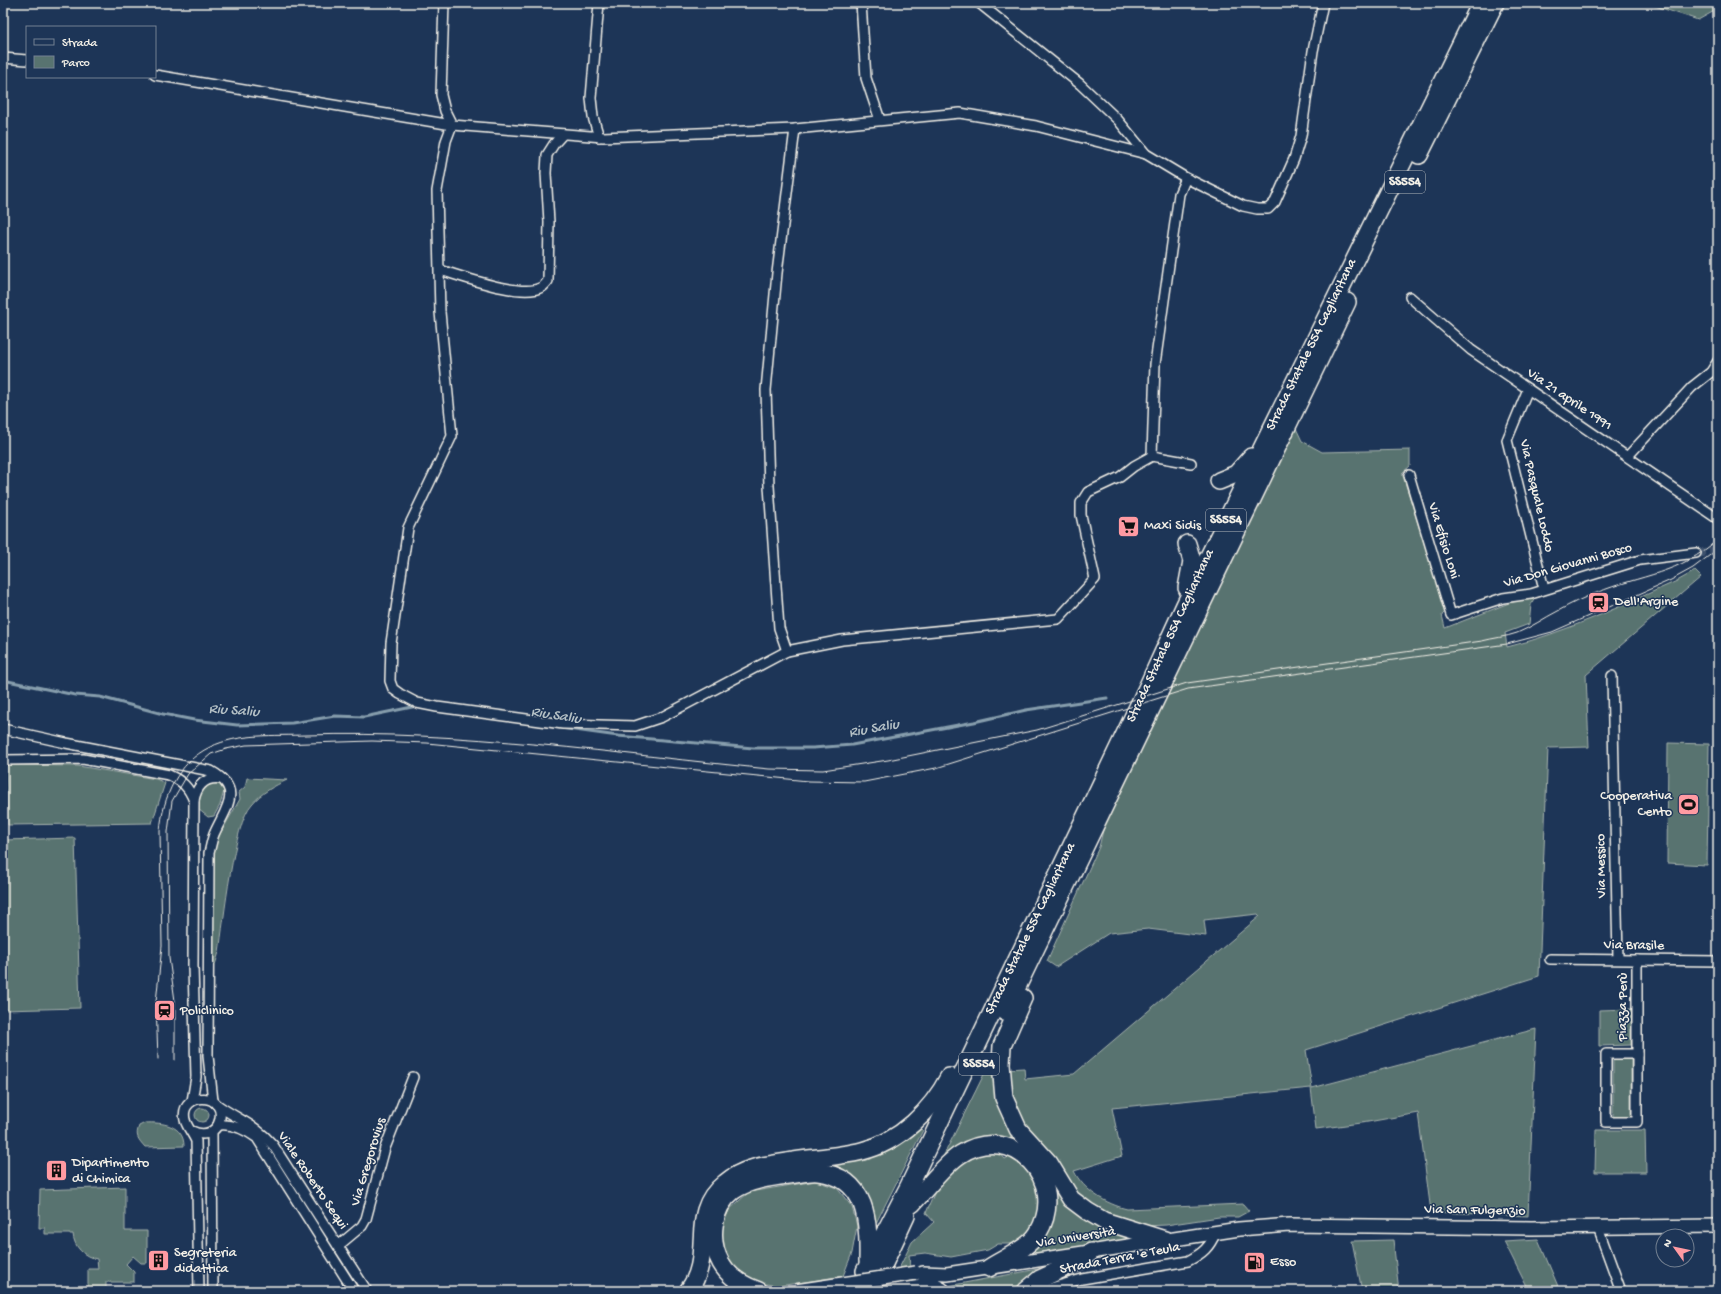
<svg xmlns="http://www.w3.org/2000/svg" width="1721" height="1294" viewBox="0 0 1721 1294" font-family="'Gochi Hand',sans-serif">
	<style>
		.green { fill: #587370; stroke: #a6b2ac }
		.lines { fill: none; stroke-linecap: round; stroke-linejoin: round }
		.stream { stroke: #879ead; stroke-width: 3 }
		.street-tunnel { stroke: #3d516d; stroke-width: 9; stroke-dasharray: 9 4.5; stroke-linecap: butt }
		.highway-tunnel { stroke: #3d516d; stroke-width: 17; stroke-dasharray: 17 8; stroke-linecap: butt }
		.street-casing { stroke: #f4f1e8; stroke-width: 12 }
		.secondary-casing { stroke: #f4f1e8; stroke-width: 16 }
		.highway-casing { stroke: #f4f1e8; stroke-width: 20 }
		.street { stroke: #1d3557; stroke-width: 9 }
		.secondary { stroke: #1d3557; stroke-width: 13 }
		.highway { stroke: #1d3557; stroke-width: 17 }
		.tram { stroke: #f4f1e8; stroke-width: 1 }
		.secondary-bridge-casing { stroke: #f4f1e8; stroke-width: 16; stroke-linecap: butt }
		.secondary-bridge { stroke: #1d3557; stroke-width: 13 }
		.labels { text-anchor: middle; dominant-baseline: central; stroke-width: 3; stroke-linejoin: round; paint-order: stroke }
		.shield { fill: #1d3557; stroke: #b4b9bc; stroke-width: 1 }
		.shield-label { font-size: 13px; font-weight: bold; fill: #f4f1e8 }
		.street-label { font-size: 14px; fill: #f4f1e8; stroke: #1d3557 }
		.poi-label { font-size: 14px; fill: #f4f1e8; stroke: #1d3557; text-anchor: start }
		.water-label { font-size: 15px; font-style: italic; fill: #b5c1c6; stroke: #1d3557 }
	</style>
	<rect width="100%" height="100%" fill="#1d3557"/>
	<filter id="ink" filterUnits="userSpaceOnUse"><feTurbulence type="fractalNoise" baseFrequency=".025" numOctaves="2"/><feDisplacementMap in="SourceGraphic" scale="8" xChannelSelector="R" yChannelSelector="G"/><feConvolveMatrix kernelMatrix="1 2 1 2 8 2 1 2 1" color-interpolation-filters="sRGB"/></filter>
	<g filter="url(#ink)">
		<!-- green -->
		<g class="green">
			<path d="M1646 3H1718V9L1698 20Z"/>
			<path d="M1294 424 1302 441 1322 452 1410 450V466L1402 473C1417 518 1429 563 1445 607V612L1442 615 1445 628 1509 603 1536 596 1531 605 1529 624 1505 633 1507 647C1566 633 1622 605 1677 581L1695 571 1701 577 1586 675 1589 747 1548 748 1539 976 1306 1050 1312 1088 1536 1029 1528 1216 1431 1212 1418 1113 1368 1122 1316 1129 1311 1088 1112 1108 1122 1156 1074 1171C1083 1190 1106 1204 1127 1209L1243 1204 1249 1211 1238 1217H1219L1166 1225 1145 1226 1127 1224 1084 1204 1024 1128 1012 1104 1006 1069 1024 1068 1025 1079 1074 1074 1260 916 1258 914 1204 920 1206 936 1148 929 1109 933 1056 967 1047 961 1099 847 1106 818Z"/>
			<path d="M1668 743 1709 744 1707 865 1667 863Z"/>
			<path d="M6 765 78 766 156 779 165 783 152 823 8 825Z"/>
			<path d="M247 778 287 780C274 786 261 793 252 804 233 824 224 921 219 952L215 965 208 961 211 865 216 841 240 799 239 792 245 787Z"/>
			<path d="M208 783 219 784 224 791 220 805 214 816 208 817 198 809V795Z"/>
			<path d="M75 838 80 1008 3 1010V840Z"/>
			<path d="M1631 1009V1045L1599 1046V1010Z"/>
			<path d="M994 1054 1026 1150C988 1141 972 1130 941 1161Z"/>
			<rect x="1613" y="1058" width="18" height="59"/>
			<circle cx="202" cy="1115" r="7"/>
			<path d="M145 1123C162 1122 184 1125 184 1146L145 1147C138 1139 135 1136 139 1126Z"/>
			<path d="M919 1128 923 1130 875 1225 824 1164Z"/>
			<path d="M1596 1130H1645L1646 1172H1595Z"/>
			<path d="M999 1152 1005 1159 1010 1156 1019 1161 1037 1183 1040 1214 1024 1240 1013 1244H998L988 1250 951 1257 925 1253 909 1255 912 1291H888L912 1242 934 1222 926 1213 936 1189 962 1157Z"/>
			<path d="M816 1181 837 1188 852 1207 857 1226 852 1253 843 1276 779 1286 759 1283 742 1276 725 1258 721 1229 729 1210 749 1192Z"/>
			<path d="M1051 1184 1126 1236V1240L1035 1253 1032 1249Z"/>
			<path d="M125 1187V1231H147V1263H141L133 1256 126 1264 134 1272V1282H106V1291H88V1269H98L97 1259C84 1257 74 1247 73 1234H45V1228H39L40 1190Z"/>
			<path d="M1538 1239 1560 1291H1529L1504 1241Z"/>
			<path d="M1393 1240 1399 1291H1362L1352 1241Z"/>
			<path d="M1054 1266 1031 1279 1017 1291H950L943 1287Z"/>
		</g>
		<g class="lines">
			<!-- stream -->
			<g class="stream">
				<path d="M3 680 75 695 100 697 163 714 194 720 237 725 292 723 335 716 364 717 417 706"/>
				<path d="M539 725 618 736 753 748H813L852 745 974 722 1026 710 1107 698"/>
			</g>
			<!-- street-tunnel -->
			<path class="street-tunnel" d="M1696 553 1718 551"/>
			<!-- highway-tunnel -->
			<path class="highway-tunnel" d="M871 1291 881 1270"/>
			<defs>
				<g id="street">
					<path d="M444 3 441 95 445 111 452 125 446 141 437 191 440 312 452 436 408 528 391 643 390 681 393 689 400 694 417 703 437 707 563 724 635 726 662 717 787 651 842 640 1058 619 1095 579 1081 515V503L1088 492 1120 477 1134 466 1152 456 1191 463"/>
					<path d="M599 3 591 98 593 117 599 137"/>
					<path d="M861 3 866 78 880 120"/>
					<path d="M979 3 1080 84 1118 120 1146 154 1186 178 1243 206 1257 209H1268L1275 202 1294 159 1301 136 1313 51 1323 3"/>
					<path d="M3 58 27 60"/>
					<path d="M155 75 452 125 603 137 795 129 960 113 1036 126 1146 154"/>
					<path d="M440 270C461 276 523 299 542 287 544 286 546 283 548 281L549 222 546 173 547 155 554 144 563 134"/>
					<path d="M1410 297 1471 350 1718 519"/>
					<path d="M1528 389 1507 440 1544 589"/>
					<path d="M1152 456 1155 364 1179 194 1186 178"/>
					<path d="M1628 456 1692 387 1711 372 1718 361"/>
					<path d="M1409 475 1451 615 1503 598 1531 594 1640 560 1696 553"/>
					<path d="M787 651 779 628 769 486 766 390 777 273 795 129"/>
					<path d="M1612 676 1618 959"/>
					<path d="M3 729 66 743 211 771C243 789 227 806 215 832 212 838 211 846 209 853L208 1056 213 1101"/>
					<path d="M3 760 83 759 169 775C182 781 189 787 194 801L193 966 196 1077 192 1101"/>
					<path d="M194 800C197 785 206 776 222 779"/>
					<path d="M1550 959 1718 961"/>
					<path d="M1637 960V1054"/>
					<rect x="1606" y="1054" width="31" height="68"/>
					<path d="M216 1104C238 1120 254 1123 273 1145L367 1291"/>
					<path d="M218 1125C233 1123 245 1129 257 1138L354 1291"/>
					<path d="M192 1131C202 1136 211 1135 218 1125 232 1091 178 1090 185 1120 187 1127 193 1134 196 1141L199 1291"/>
					<path d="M212 1132 213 1291"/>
					<path d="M1598 1228 1621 1291"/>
					<path d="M338 1246 362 1226 366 1219 385 1148 413 1077"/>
					<path d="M1041 1291 1082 1279 1188 1261C1203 1253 1209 1248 1216 1232"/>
				</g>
				<g id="secondary">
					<path d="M923 1273 947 1274 1239 1229 1289 1225 1531 1228 1718 1226"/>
					<path d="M886 1291 917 1286"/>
				</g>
				<g id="highway">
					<path d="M1419 155 1495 3"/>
					<path d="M1219 481 1236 474 1251 457"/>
					<path d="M1187 544 1192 561 1187 588"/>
					<path d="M1023 998 1002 1046 1001 1064 1004 1098 1018 1129 1049 1163 1071 1199 1087 1211 1104 1221 1165 1240"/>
					<path d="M1005 1012 1347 302"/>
					<path d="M912 1204C924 1191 947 1162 961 1154 1013 1121 1069 1181 1038 1233 1028 1249 1004 1258 989 1268"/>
					<path d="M881 1270 906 1216"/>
					<path d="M865 1271 909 1186 1148 686 1185 605 1481 3"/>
					<path d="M926 1283 941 1291"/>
					<path d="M688 1291C716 1255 686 1214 725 1183 742 1168 765 1165 787 1162 811 1158 838 1157 862 1151 900 1142 932 1110 949 1077"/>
					<path d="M759 1291C744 1286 729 1277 721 1263 708 1240 712 1207 733 1191 748 1180 771 1177 788 1175 798 1174 809 1171 818 1172 868 1177 869 1223 868 1261"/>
					<path d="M1026 1291 1040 1279 1079 1261 1091 1252"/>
				</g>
			</defs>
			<!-- street casing -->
			<use href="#street" class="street-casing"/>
			<!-- secondary casing -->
			<use href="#secondary" class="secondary-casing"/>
			<!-- highway casing -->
			<use href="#highway" class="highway-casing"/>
			<!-- street -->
			<use href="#street" class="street"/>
			<!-- secondary -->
			<use href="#secondary" class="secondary"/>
			<!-- highway -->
			<use href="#highway" class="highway"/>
			<!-- tram -->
			<g class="tram">
				<path d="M158 1059 156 1002 162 946 160 831C163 797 177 763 210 747 239 733 275 736 306 735 461 730 616 754 769 769L823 770 888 760 1037 730 1187 683 1482 641C1493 638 1506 637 1517 633 1532 627 1544 618 1558 611 1570 604 1583 598 1596 593 1642 574 1679 575 1718 539"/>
				<path d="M175 1060V1001L169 958 168 832 172 801 188 774 211 754 226 749 246 745 372 741 427 743 808 781 864 782 936 768 1188 689 1507 644 1552 632 1671 580 1693 568 1718 549"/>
			</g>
			<defs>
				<path id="secondary-bridge" d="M796 1291 916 1273"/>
			</defs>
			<!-- secondary-bridge casing -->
			<use href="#secondary-bridge" class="secondary-bridge-casing"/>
			<!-- secondary-bridge -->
			<use href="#secondary-bridge" class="secondary-bridge"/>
		</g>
	</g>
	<!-- icons -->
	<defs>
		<symbol id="supermarket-square" viewBox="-11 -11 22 22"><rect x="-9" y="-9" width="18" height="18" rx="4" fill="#ff9aa2" stroke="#1d3557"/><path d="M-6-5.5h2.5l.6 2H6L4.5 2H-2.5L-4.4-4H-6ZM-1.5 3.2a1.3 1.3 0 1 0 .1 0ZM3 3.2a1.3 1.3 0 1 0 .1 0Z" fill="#111"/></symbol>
		<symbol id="station-square" viewBox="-11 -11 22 22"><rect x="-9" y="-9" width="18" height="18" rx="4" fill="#ff9aa2" stroke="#1d3557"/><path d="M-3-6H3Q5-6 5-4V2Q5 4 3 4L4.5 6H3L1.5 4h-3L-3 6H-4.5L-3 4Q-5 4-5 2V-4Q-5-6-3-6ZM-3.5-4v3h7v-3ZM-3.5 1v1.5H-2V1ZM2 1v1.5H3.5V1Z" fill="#111"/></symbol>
		<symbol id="stadium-square" viewBox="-11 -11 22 22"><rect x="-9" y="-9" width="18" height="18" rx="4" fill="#ff9aa2" stroke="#1d3557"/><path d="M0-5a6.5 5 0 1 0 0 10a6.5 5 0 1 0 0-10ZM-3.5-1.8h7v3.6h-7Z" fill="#111"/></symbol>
		<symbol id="building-square" viewBox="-11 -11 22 22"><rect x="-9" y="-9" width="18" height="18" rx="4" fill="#ff9aa2" stroke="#1d3557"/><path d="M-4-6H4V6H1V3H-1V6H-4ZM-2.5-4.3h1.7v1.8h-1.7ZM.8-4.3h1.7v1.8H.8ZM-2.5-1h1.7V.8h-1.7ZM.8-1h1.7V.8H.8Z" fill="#111"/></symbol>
		<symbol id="fuel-square" viewBox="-11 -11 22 22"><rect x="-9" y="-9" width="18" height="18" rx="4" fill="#ff9aa2" stroke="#1d3557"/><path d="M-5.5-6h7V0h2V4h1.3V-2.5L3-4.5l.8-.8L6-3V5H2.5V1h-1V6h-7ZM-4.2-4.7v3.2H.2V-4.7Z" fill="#111"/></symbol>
	</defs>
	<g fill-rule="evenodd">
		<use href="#supermarket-square" x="1116" y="514" width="25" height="25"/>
		<use href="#station-square" x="1586" y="590" width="25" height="25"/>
		<use href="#stadium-square" x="1676" y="792" width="25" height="25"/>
		<use href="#station-square" x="152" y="998" width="25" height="25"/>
		<use href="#building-square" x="44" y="1158" width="25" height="25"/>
		<use href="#building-square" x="146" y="1248" width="25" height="25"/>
		<use href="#fuel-square" x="1242" y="1250" width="25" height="25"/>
	</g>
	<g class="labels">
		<!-- shield labels -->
		<g class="shield">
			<rect x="1385" y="171" width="40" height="22" rx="3"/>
			<rect x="1206" y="509" width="40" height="22" rx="3"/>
			<rect x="959" y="1053" width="40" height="22" rx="3"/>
		</g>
		<g class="shield-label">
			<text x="1405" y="182">SS554</text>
			<text x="1226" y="520">SS554</text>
			<text x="979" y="1064">SS554</text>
		</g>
		<!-- street labels -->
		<g class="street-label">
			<text transform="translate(1312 345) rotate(-64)">Strada Statale 554 Cagliaritana</text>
			<text transform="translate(1569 400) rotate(34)">Via 21 aprile 1991</text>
			<text transform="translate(1536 496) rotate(77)">Via Pasquale Loddo</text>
			<text transform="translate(1443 541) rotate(73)">Via Efisio Loni</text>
			<text transform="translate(1568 566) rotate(-16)">Via Don Giovanni Bosco</text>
			<text transform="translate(1171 636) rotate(-65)">Strada Statale 554 Cagliaritana</text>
			<text transform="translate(1602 866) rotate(-91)">Via Messico</text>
			<text transform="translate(1031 929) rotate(-64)">Strada Statale 554 Cagliaritana</text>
			<text transform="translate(1634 946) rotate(1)">Via Brasile</text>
			<text transform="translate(1623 1007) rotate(-90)">Piazza Perù</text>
			<text transform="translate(369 1162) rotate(-73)">Via Gregorovius</text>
			<text transform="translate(312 1181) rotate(56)">Viale Roberto Sequi</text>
			<text transform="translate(1475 1211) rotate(1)">Via San Fulgenzio</text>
			<text transform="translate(1076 1238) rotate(-9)">Via Università</text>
			<text transform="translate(1120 1259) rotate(-11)">Strada Terra 'e Teula</text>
		</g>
		<!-- poi labels -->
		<g class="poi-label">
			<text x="1144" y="526">Maxi Sidis</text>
			<text x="1614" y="602">Dell'Argine</text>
			<text x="1672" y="796" text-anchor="end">Cooperativa<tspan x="1672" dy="16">Cento</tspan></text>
			<text x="180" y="1011">Policlinico</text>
			<text x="72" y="1163">Dipartimento<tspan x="72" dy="16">di Chimica</tspan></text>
			<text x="174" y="1253">Segreteria<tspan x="174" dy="16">didattica</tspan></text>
			<text x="1270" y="1262">Esso</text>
		</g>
		<!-- water labels -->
		<g class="water-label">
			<text transform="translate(234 711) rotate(4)">Riu Saliu</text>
			<text transform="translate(556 716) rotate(9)">Riu Saliu</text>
			<text transform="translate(874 729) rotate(-10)">Riu Saliu</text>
		</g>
	</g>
	<!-- margin -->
	<rect width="1721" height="1294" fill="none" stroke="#1d3557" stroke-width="16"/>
	<rect x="8" y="8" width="1705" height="1278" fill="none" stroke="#f4f1e8" stroke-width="1.5" filter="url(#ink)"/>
	<!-- legend -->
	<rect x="26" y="26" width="130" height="52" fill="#1d3557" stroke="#738091"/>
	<rect x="34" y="39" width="20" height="6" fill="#1d3557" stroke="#738091"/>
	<text x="62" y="46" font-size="12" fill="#f4f1e8">Strada</text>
	<rect x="34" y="56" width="20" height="12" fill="#587370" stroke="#738091"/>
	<text x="62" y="66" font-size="12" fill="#f4f1e8">Parco</text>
	<!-- north arrow -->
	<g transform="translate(1675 1248) rotate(303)"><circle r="19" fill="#1d3557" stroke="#738091"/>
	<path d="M0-3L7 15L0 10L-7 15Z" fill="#ff9aa2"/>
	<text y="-6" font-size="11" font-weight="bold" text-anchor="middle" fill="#f4f1e8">N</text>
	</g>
</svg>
